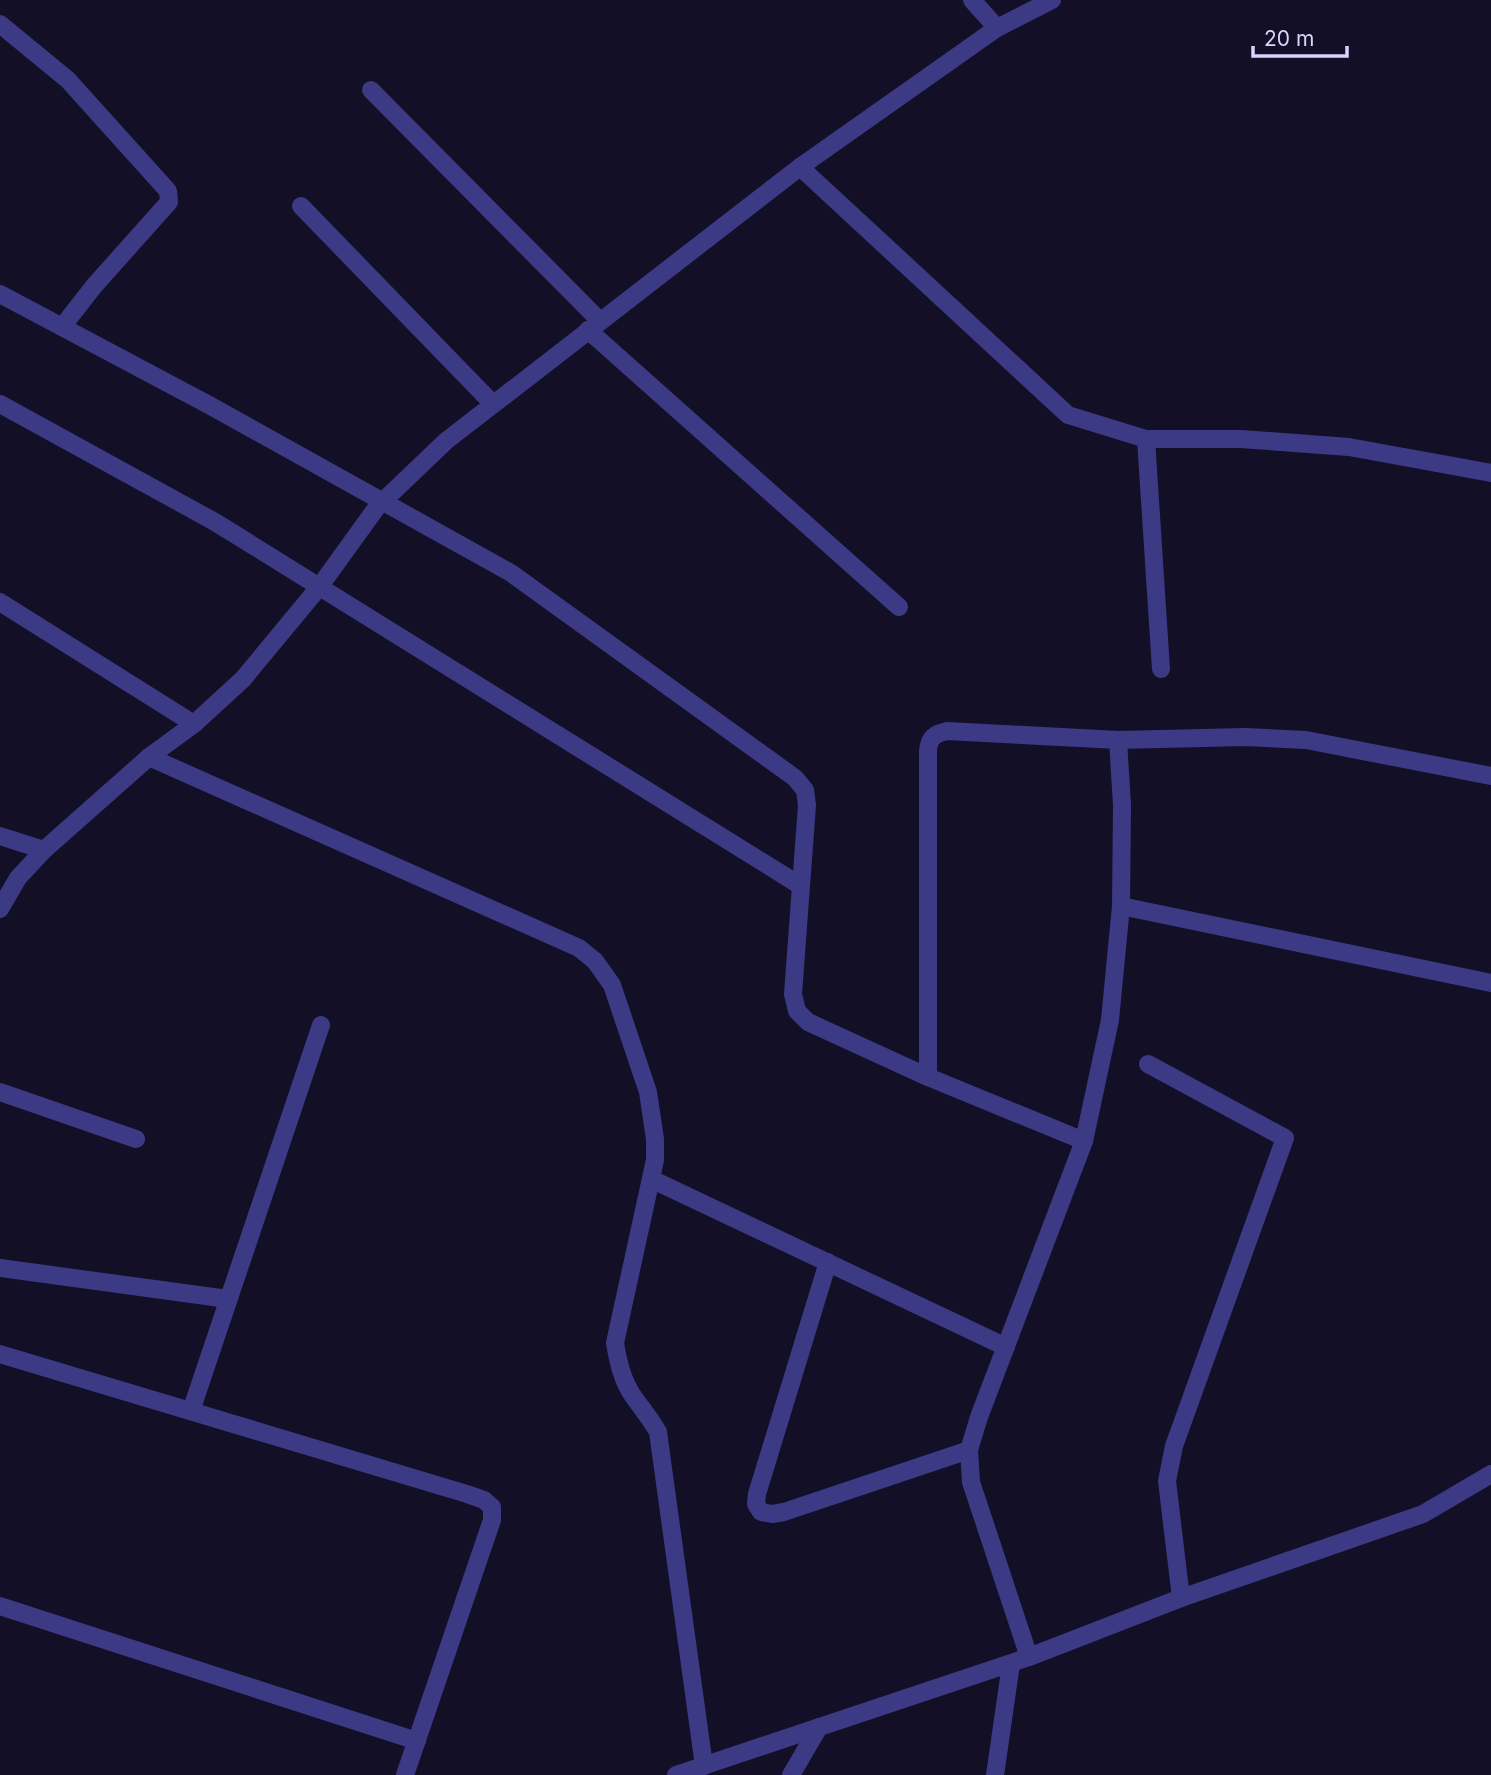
<svg xmlns="http://www.w3.org/2000/svg" width="1491" height="1775" viewBox="0 0 1491 1775" font-family="Inter,sans-serif">
	<style>
		.lines { fill: none; stroke-linecap: round; stroke-linejoin: round }
		.street { stroke: #3d3a85; stroke-width: 18 }
	</style>
	<rect width="100%" height="100%" fill="#130f26"/>
	<g class="lines">
		<!-- street -->
		<g class="street">
			<path d="M972 0 997 28"/>
			<path d="M0 24 68 80 168 191 169 202 94 286 62 327"/>
			<path d="M371 90 600 321"/>
			<path d="M800 167 1068 415 1146 439H1241L1349 447 1491 473"/>
			<path d="M301 206 493 404"/>
			<path d="M0 294 209 405 511 573 795 778 805 790 807 805 793 994 797 1011 808 1022 928 1077 1084 1141"/>
			<path d="M588 330 899 607"/>
			<path d="M0 404 215 522 801 886"/>
			<path d="M1146 439 1161 669"/>
			<path d="M0 602 194 724"/>
			<path d="M149 757 579 948 595 961 612 985 648 1092 655 1139V1160L615 1343C618 1361 622 1380 633 1396 642 1409 650 1418 658 1432L704 1766"/>
			<path d="M0 836 44 850"/>
			<path d="M1121 906 1491 983"/>
			<path d="M0 909 18 878 44 850 149 757 194 724 243 679 320 586 377 507 446 441 800 167 997 28 1052 0"/>
			<path d="M1148 1064 1285 1138 1174 1446 1167 1481 1181 1598"/>
			<path d="M928 1077V751C929 738 934 734 947 731L1118 740 1245 737 1306 740 1491 776"/>
			<path d="M0 1092 136 1139"/>
			<path d="M651 1179 1006 1347"/>
			<path d="M828 1262 757 1494 756 1504 761 1512 772 1514 784 1512 969 1450"/>
			<path d="M0 1268 228 1299"/>
			<path d="M0 1354 467 1494 484 1500 492 1507V1520L405 1775"/>
			<path d="M191 1411 321 1025"/>
			<path d="M0 1606 417 1741"/>
			<path d="M1029 1657 971 1482 969 1450 979 1417 1084 1141 1110 1020 1121 906 1122 805 1118 740"/>
			<path d="M676 1775 1029 1657 1181 1598 1423 1514 1491 1474"/>
			<path d="M791 1775 819 1727"/>
			<path d="M995 1775 1011 1664"/>
		</g>
	</g>
	<!-- scale -->
	<path d="M1253 46v10h94v-10" fill="none" stroke="#d9d4ff" stroke-width="3.5"/>
	<text x="1264" y="46" font-size="21" fill="#d9d4ff" stroke="#130f26" stroke-width="5" paint-order="stroke">20 m</text>
</svg>
